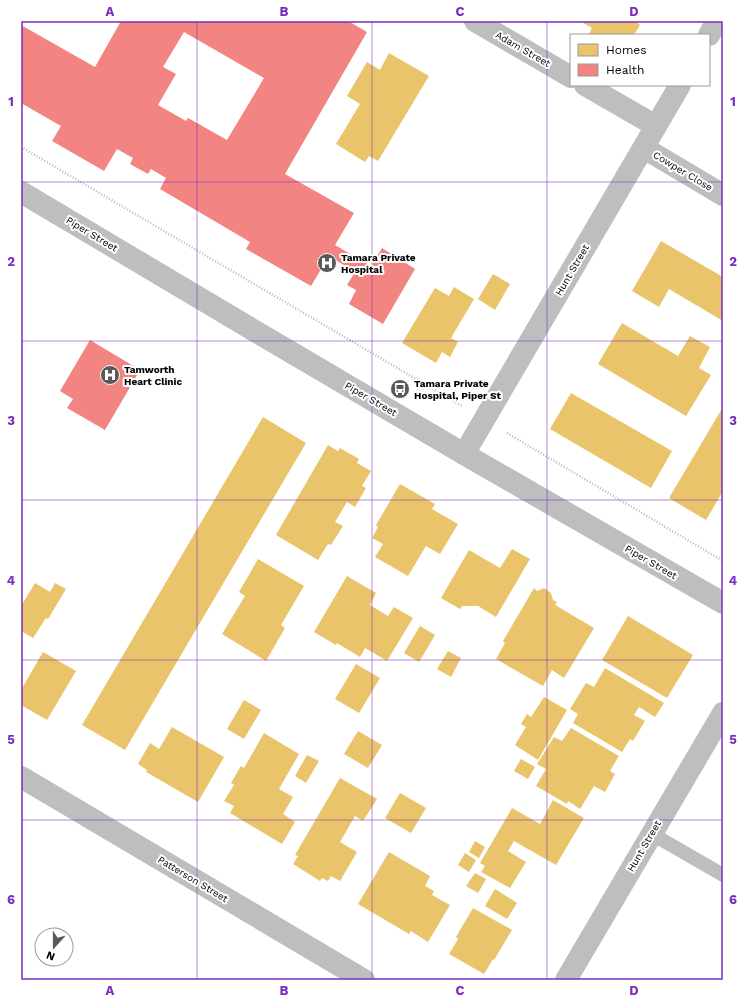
<svg xmlns="http://www.w3.org/2000/svg" width="744" height="1001" viewBox="0 0 744 1001" font-family="'Work Sans',sans-serif">
	<style>
		.homes { fill: #e9c46a }
		.health { fill: #f28482; fill-rule: evenodd }
		.lines { fill: none; stroke-linecap: round; stroke-linejoin: round }
		.path { stroke: #b9b9b9; stroke-width: 2.5; stroke-dasharray: 1 2; stroke-linecap: butt }
		.service { stroke: #bebebe; stroke-width: 14 }
		.minor { stroke: #bebebe; stroke-width: 22 }
		.grid { fill: none; stroke: #7b2cbf; stroke-width: 1; stroke-opacity: 0.55 }
		.labels { text-anchor: middle; dominant-baseline: central; stroke-width: 4; stroke-linejoin: round; paint-order: stroke }
		.street-label { font-size: 10px; fill: #000; stroke: #fff }
		.poi-label { font-size: 10px; font-weight: bold; fill: #000; stroke: #fff; text-anchor: start }
		.neatline { fill: none; stroke: #7b2cbf; stroke-width: 1.5 }
		.grid-label { font-size: 13px; text-anchor: middle; font-weight: bold; fill: #7b2cbf }
	</style>
	<rect width="100%" height="100%" fill="#fff"/>
	<!-- homes -->
	<g class="homes">
		<path d="M580 21H637V22L640 25 634 35H591L589 34 592 28Z"/>
		<path d="M389 53 429 76 378 161 369 156 365 162 336 144 360 104 347 96 367 62 380 70Z"/>
		<path d="M661 241 723 277V321L669 289 659 307 632 291Z"/>
		<path d="M493 274 510 284 495 310 478 299Z"/>
		<path d="M454 287 474 299 451 338 458 342 450 357 442 352 436 363 402 343 435 288 449 296Z"/>
		<path d="M622 323 678 356 690 336 710 347 699 368 711 375 686 416 598 364Z"/>
		<path d="M571 393 672 451 651 488 550 429Z"/>
		<path d="M723 407V491L706 520 669 498Z"/>
		<path d="M263 417 306 443 125 750 82 725Z"/>
		<path d="M328 445 338 451 340 448 359 459 357 463 371 471 362 486 366 488 355 507 347 502 335 522 343 526 331 545 328 544 318 560 276 535Z"/>
		<path d="M400 484 435 504 432 509 458 524 440 554 426 546 408 576 375 557 383 544 372 538 378 527 376 525Z"/>
		<path d="M512 549 530 559 496 617 478 606H462L460 609 441 598 469 550 500 568Z"/>
		<path d="M258 559 304 586 281 625 285 628 266 661 222 634 245 596 239 592Z"/>
		<path d="M347 576 376 593 370 605 388 616 394 607 413 618 387 661 365 648 360 657 337 643 336 645 314 632Z"/>
		<path d="M35 583 50 592 55 583 66 589 48 619 46 618 33 638 21 631V606Z"/>
		<path d="M534 588 537 591 544 588 551 593 553 600 557 602 555 605 594 628 564 678 552 670 543 686 496 659 505 643 503 641Z"/>
		<path d="M628 616 693 655 667 698 602 660Z"/>
		<path d="M420 626 435 635 419 662 404 653Z"/>
		<path d="M448 651 461 658 451 677 437 669Z"/>
		<path d="M43 652 76 671 47 720 21 705V690Z"/>
		<path d="M356 664 380 678 359 713 335 699Z"/>
		<path d="M605 668 664 703 655 717 639 707 634 715 645 721 633 741 630 739 622 752 573 723 578 714 570 709 586 683 594 687Z"/>
		<path d="M544 697 567 710 538 760 515 745 526 727 521 724 527 714 531 717Z"/>
		<path d="M244 700 261 710 244 739 227 729Z"/>
		<path d="M172 727 224 757 198 802 146 772 147 770 138 764 150 743 159 749Z"/>
		<path d="M571 728 619 756 610 771 615 774 605 792 594 786 580 809 568 801 567 804 536 786 546 769 537 764 554 737 562 741Z"/>
		<path d="M358 731 382 745 368 768 344 754Z"/>
		<path d="M264 733 299 754 279 789 293 797 283 814 295 822 282 844 230 813 234 806 224 801 234 785 231 783 241 766 244 768Z"/>
		<path d="M307 755 319 761 306 783 295 776Z"/>
		<path d="M521 759 535 767 528 779 514 771Z"/>
		<path d="M340 778 377 799 363 821 355 816 340 842 357 852 340 881 331 876 328 881 322 878 320 881 293 864 298 856 295 855Z"/>
		<path d="M400 793 426 808 411 833 385 818Z"/>
		<path d="M553 800 584 818 556 865 514 841 508 851 526 862 510 888 481 872 485 866 480 863 512 808 540 824Z"/>
		<path d="M475 841 485 847 479 858 469 852Z"/>
		<path d="M389 852 430 876 425 886 434 891 432 895 450 905 428 942 411 931 409 934 358 904Z"/>
		<path d="M465 853 476 860 469 872 458 865Z"/>
		<path d="M475 873 486 879 478 893 466 886Z"/>
		<path d="M495 889 517 903 507 919 485 906Z"/>
		<path d="M473 908 512 930 494 960 493 959 484 974 449 954 458 939 456 937Z"/>
	</g>
	<!-- health -->
	<g class="health">
		<path d="M121 21H348L367 32 285 174 354 213 335 245 371 266 382 248 415 269 383 324 349 304 356 290 347 285 355 272 329 256 311 286 246 249 250 242 160 189 166 178 151 169 148 174 130 164 133 158 117 149 104 171 52 141 61 126 21 103V25L95 67ZM184 32 264 78 227 140 188 118 186 121 158 105 176 74 163 67Z"/>
		<path d="M90 340 140 370 105 430 67 408 73 399 60 391Z"/>
	</g>
	<g class="lines">
		<!-- path -->
		<g class="path">
			<path d="M21 147 462 406"/>
			<path d="M507 433 723 561"/>
		</g>
		<!-- service -->
		<path class="service" d="M652 834 723 875"/>
		<!-- minor -->
		<g class="minor">
			<path d="M475 21 571 77"/>
			<path d="M709 35 717 21"/>
			<path d="M585 85 656 126"/>
			<path d="M644 148 723 195"/>
			<path d="M21 192 260 334 464 454 723 603"/>
			<path d="M464 454 680 85"/>
			<path d="M21 777 364 980"/>
			<path d="M566 980 723 713"/>
		</g>
	</g>
	<!-- grid -->
	<path class="grid" d="M197 21V980M372 21V980M547 21V980M21 182H723M21 341H723M21 500H723M21 660H723M21 820H723"/>
	<!-- icons -->
	<defs>
		<symbol id="hospital-disc" viewBox="-11 -11 22 22"><circle r="9.5" fill="#595959" stroke="#fff"/><path d="M-5-5h3v3.5h4V-5h3V5h-3V1.5h-4V5h-3Z" fill="#fff"/></symbol>
		<symbol id="bus-disc" viewBox="-11 -11 22 22"><circle r="9.5" fill="#595959" stroke="#fff"/><path d="M-5-6H5V4H4V6H2V4H-2V6H-4V4H-5ZM-3.5-4V0h7V-4ZM-3.5 1.2v1.5H-2V1.2ZM2 1.2v1.5H3.5V1.2Z" fill="#fff"/></symbol>
	</defs>
	<g fill-rule="evenodd">
		<use href="#hospital-disc" x="316" y="252" width="22" height="22"/>
		<use href="#hospital-disc" x="99" y="364" width="22" height="22"/>
		<use href="#bus-disc" x="389" y="378" width="22" height="22"/>
	</g>
	<g class="labels">
		<!-- street labels -->
		<g class="street-label">
			<text transform="translate(523 49) rotate(30)">Adam Street</text>
			<text transform="translate(683 171) rotate(31)">Cowper Close</text>
			<text transform="translate(92 234) rotate(31)">Piper Street</text>
			<text transform="translate(572 270) rotate(-60)">Hunt Street</text>
			<text transform="translate(371 399) rotate(30)">Piper Street</text>
			<text transform="translate(651 562) rotate(30)">Piper Street</text>
			<text transform="translate(644 846) rotate(-60)">Hunt Street</text>
			<text transform="translate(193 879) rotate(31)">Patterson Street</text>
		</g>
		<!-- poi labels -->
		<g class="poi-label">
			<text x="341" y="257">Tamara Private<tspan x="341" dy="12">Hospital</tspan></text>
			<text x="124" y="369">Tamworth<tspan x="124" dy="12">Heart Clinic</tspan></text>
			<text x="414" y="383">Tamara Private<tspan x="414" dy="12">Hospital, Piper St</tspan></text>
		</g>
	</g>
	<!-- border -->
	<rect width="744" height="1001" fill="none" stroke="#ffffff" stroke-width="44"/>
	<!-- legend -->
	<rect x="570" y="34" width="140" height="52" fill="#ffffff" stroke="#999999"/>
	<rect x="578" y="44" width="20" height="12" fill="#e9c46a" stroke="#999999"/>
	<text x="606" y="54" font-size="12" fill="#000000">Homes</text>
	<rect x="578" y="64" width="20" height="12" fill="#f28482" stroke="#999999"/>
	<text x="606" y="74" font-size="12" fill="#000000">Health</text>
	<!-- north arrow -->
	<g transform="translate(54 947) rotate(201)"><circle r="19" fill="#ffffff" stroke="#999999"/>
	<path d="M0-3L7 15L0 10L-7 15Z" fill="#595959"/>
	<text y="-6" font-size="11" font-weight="bold" text-anchor="middle" fill="#000000">N</text>
	</g>
	<rect x="22" y="22" width="700" height="957" class="neatline"/>
	<g class="grid-label">
		<text x="110" y="16">A</text>
		<text x="284" y="16">B</text>
		<text x="460" y="16">C</text>
		<text x="634" y="16">D</text>
		<text x="11" y="106">1</text>
		<text x="733" y="106">1</text>
		<text x="11" y="266">2</text>
		<text x="733" y="266">2</text>
		<text x="11" y="425">3</text>
		<text x="733" y="425">3</text>
		<text x="11" y="585">4</text>
		<text x="733" y="585">4</text>
		<text x="11" y="744">5</text>
		<text x="733" y="744">5</text>
		<text x="11" y="904">6</text>
		<text x="733" y="904">6</text>
		<text x="110" y="995">A</text>
		<text x="284" y="995">B</text>
		<text x="460" y="995">C</text>
		<text x="634" y="995">D</text>
	</g>
</svg>
